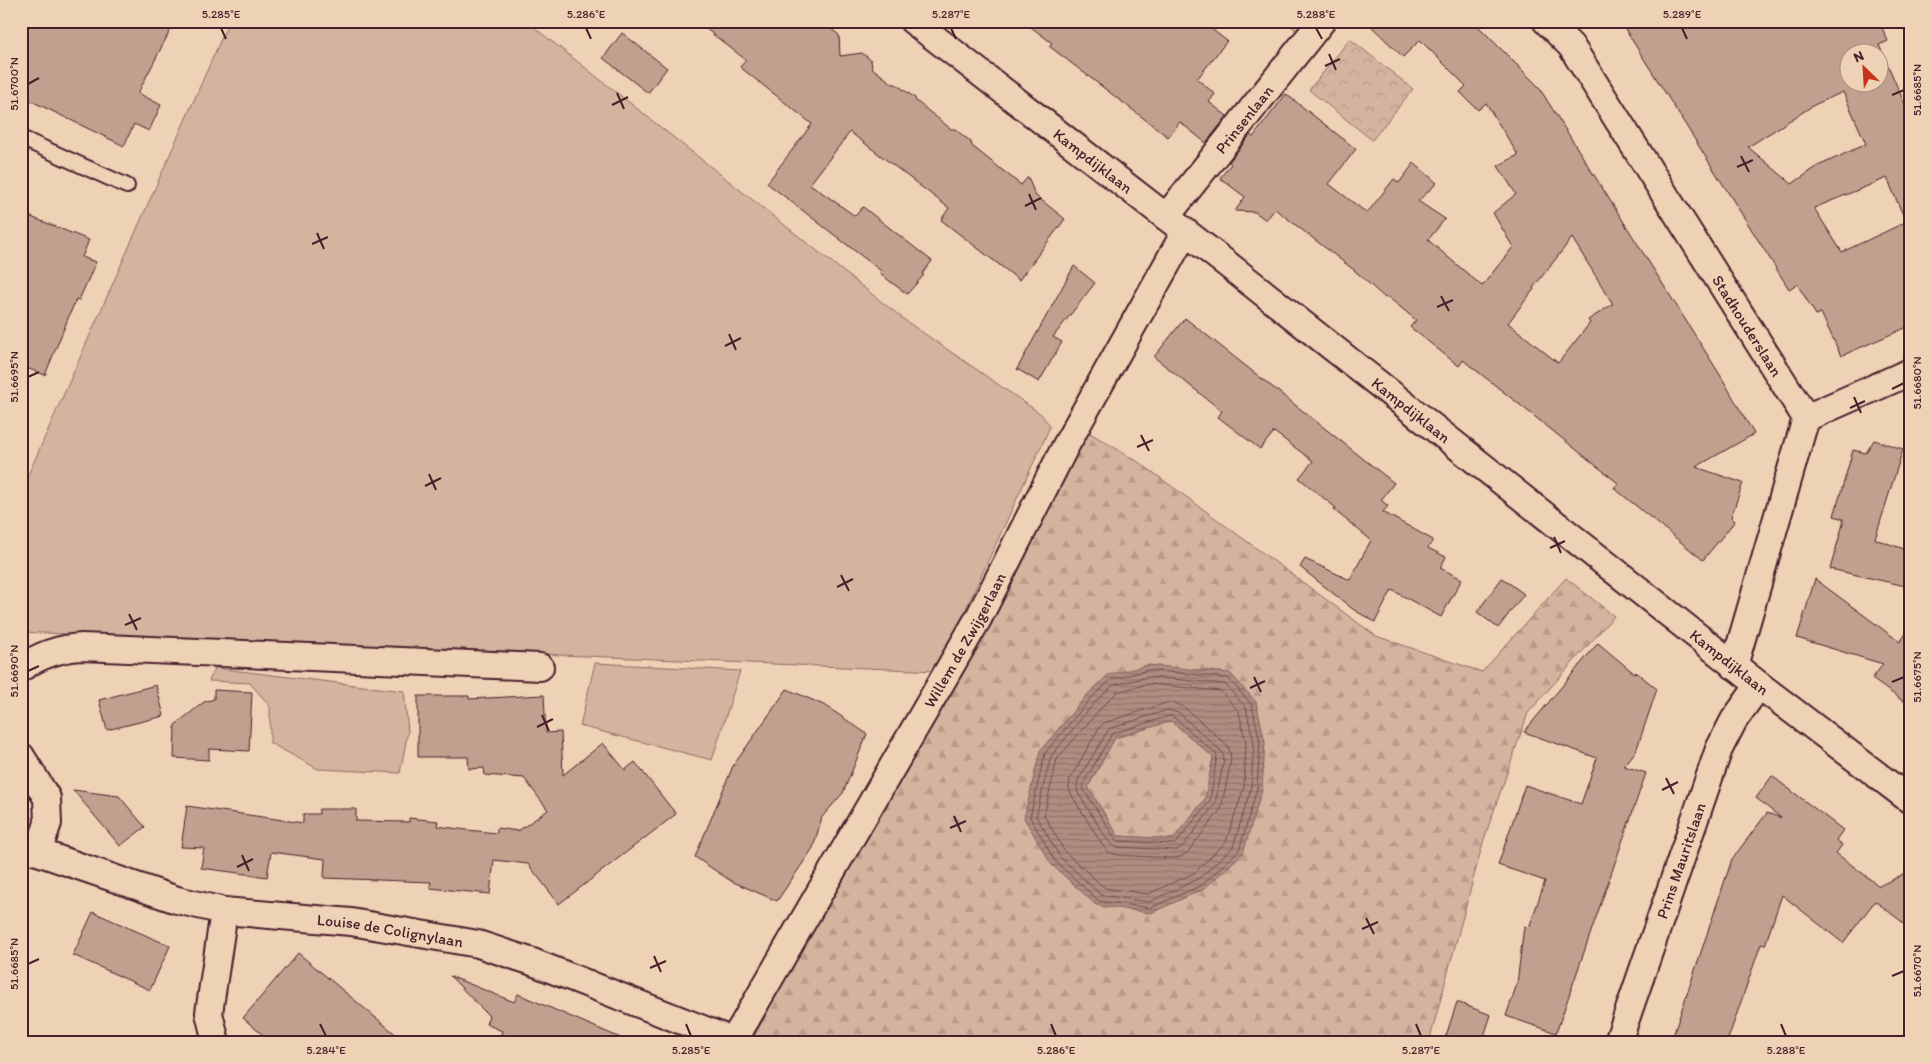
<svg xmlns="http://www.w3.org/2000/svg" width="1931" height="1063" viewBox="0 0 1931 1063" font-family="Itim,sans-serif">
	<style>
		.grass { fill: #d3b49f; stroke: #8e6a65 }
		.forest { fill: url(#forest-firs); stroke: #8e6a65; fill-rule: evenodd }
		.park { fill: url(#park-crowns); stroke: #8e6a65 }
		.water { fill: url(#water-rules); stroke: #87615f; fill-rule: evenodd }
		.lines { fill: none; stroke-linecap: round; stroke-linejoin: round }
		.shore { stroke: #734b4d; stroke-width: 1 }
		.building { fill: #c0a08e; stroke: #4a1f2b; fill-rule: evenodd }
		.lane-casing { stroke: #4a1f2b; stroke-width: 18 }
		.street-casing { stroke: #4a1f2b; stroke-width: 30 }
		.lane { stroke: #eed2b5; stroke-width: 14 }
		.street { stroke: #eed2b5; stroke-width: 26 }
		.ticks { fill: none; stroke: #4a1f2b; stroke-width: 2 }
		.labels { text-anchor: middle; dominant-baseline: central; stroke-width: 5; stroke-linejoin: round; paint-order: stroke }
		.street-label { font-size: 16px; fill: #4a1f2b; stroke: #eed2b5 }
		.neatline { fill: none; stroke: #4a1f2b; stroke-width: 2 }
		.ticks-label { font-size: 12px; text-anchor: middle; fill: #4a1f2b }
	</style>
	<defs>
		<pattern id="forest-firs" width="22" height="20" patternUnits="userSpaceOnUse" patternTransform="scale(1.25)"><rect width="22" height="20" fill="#d3b49f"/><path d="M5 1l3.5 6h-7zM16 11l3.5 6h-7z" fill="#b79a89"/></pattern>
		<pattern id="park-crowns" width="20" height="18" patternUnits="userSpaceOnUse" patternTransform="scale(1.25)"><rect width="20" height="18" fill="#d3b49f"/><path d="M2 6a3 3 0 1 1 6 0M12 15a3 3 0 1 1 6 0" fill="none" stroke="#b79a89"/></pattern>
		<pattern id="water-rules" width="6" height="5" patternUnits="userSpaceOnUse" patternTransform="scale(1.25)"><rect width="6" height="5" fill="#b08d81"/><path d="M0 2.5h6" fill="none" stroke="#91736a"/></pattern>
	</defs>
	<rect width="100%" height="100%" fill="#eed2b5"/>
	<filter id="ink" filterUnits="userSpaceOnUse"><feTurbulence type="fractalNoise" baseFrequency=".02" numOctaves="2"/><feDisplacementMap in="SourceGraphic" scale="10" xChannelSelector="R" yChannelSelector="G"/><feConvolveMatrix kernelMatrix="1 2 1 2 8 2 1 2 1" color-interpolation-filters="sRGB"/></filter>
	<g filter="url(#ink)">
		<!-- grass -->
		<g class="grass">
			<path d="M229 21H526L906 321 1041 414 1050 426 1045 438 937 671 21 632V491Z"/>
			<path d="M1285 21H1306L1297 31Z"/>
			<path d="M595 663 740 671 712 760 580 726Z"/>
			<path d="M215 668 404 691 408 731 400 773 318 769 270 743V706L250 683 209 681Z"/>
		</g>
		<!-- forest -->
		<g class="forest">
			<path d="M1085 430 1140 463 1376 636 1482 672 1566 578 1614 616 1528 713 1484 839 1429 1042H751ZM1087 695 1265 742 1151 913 1040 751Z"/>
			<path d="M1172 721 1213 757 1205 799 1173 839 1118 836 1088 787 1115 738Z"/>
		</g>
		<!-- park -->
		<path class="park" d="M1350 39 1413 89 1372 140 1309 90Z"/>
		<!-- water -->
		<path class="water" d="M1148 665 1230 673 1256 702 1265 742 1262 790 1243 853 1204 889 1151 913 1096 905 1051 864 1024 818 1040 751 1087 695 1108 675ZM1171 721 1213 757 1205 799 1173 839 1118 836 1088 787 1115 738Z"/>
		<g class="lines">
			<!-- shore -->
			<g class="shore">
				<path d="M1148 670 1228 678 1252 705 1260 742 1257 789 1239 850 1202 885 1150 908 1099 901 1055 861 1030 817 1045 753 1091 698 1111 680Z"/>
				<path d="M1149 677 1225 684 1246 708 1254 743 1251 788 1233 847 1198 879 1149 902 1101 895 1060 857 1036 816 1051 756 1095 702 1114 685Z"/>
				<path d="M1149 684 1221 691 1239 712 1246 743 1244 787 1226 842 1194 873 1148 894 1105 888 1065 852 1044 815 1057 759 1101 708 1117 692Z"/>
				<path d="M1167 703H1175L1184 707 1227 745 1230 752 1231 760 1221 809 1187 853 1180 857 1172 858 1117 855 1108 852 1103 846 1072 796 1069 789 1070 779 1099 728 1104 723Z"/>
				<path d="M1168 710 1179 713 1222 752 1224 759 1215 804 1183 846 1177 850 1114 847 1109 842 1078 793 1077 787 1078 780 1109 729Z"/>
				<path d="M1170 716 1175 718 1217 755 1210 801 1175 844 1117 841 1084 790 1083 784 1112 734Z"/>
			</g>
		</g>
		<!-- building -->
		<g class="building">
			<path d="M21 21H175L138 93 161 105 149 131 134 124 124 146 21 96Z"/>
			<path d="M696 21H821L839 35 840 56 862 53 871 60 872 68 893 84H896L915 98 916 101 951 129H955L971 142 972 146 1021 185 1028 177 1035 195 1065 219 1019 280 941 220 949 208 850 132 810 184 855 216 863 207 932 261 922 274 924 275 907 294 879 273 881 271 767 183 812 124 740 67 746 60Z"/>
			<path d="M1023 21H1201L1227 41 1197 79 1215 94 1209 102 1227 116 1206 143 1180 122 1168 137 1049 46 1052 43Z"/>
			<path d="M1366 21H1473L1538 86 1722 378 1754 434 1696 467 1743 483 1731 517 1735 521 1703 560 1614 488 1618 483 1524 408 1463 360 1459 366 1410 327 1416 320 1388 297 1385 298 1354 270 1275 209 1266 220 1255 212 1235 211 1245 197 1220 178 1231 164 1229 162 1250 135 1253 137 1286 94 1356 149 1329 184 1367 213 1394 179 1399 183 1414 163 1437 183 1418 201 1445 219 1428 240 1482 286 1513 247 1493 213 1516 194 1498 166 1518 155 1486 103 1478 110 1460 92 1466 86 1420 40 1403 57ZM1572 238 1613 304 1588 320 1590 323 1558 363 1508 323 1534 289 1533 288Z"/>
			<path d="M1620 21H1879L1888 41 1879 45 1910 116V326L1841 356 1821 313 1816 315 1797 284 1789 289ZM1848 52H1878V82H1848ZM1843 92 1866 144 1818 166 1792 184 1748 147 1814 105ZM1887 178 1906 222 1842 252 1814 208Z"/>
			<path d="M622 33 667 68 648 93 603 58Z"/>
			<path d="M21 213 89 240 82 257 96 262 79 300 76 299 45 375 21 366Z"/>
			<path d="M1074 266 1095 283 1053 337 1062 342 1039 382 1017 369Z"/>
			<path d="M1185 318 1394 483 1381 500 1388 506 1383 512 1433 540 1428 548 1446 557 1440 568 1462 579 1441 617 1392 590 1375 622 1354 610 1300 567 1305 559 1350 580 1371 540 1334 510 1336 508 1299 478 1313 461 1274 432 1260 449 1218 417 1222 411 1154 357Z"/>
			<path d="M1874 440 1903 449 1875 539 1910 551V587L1830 569 1843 524V519L1834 516 1853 450 1866 453Z"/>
			<path d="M1502 578 1524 594 1498 628 1477 612Z"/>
			<path d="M1815 579 1900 642 1910 628V706L1872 679 1883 664 1797 638Z"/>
			<path d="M1598 643 1635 674 1636 672 1657 689 1636 751 1624 766 1646 773 1556 1033 1506 1016 1517 984 1524 926 1529 928 1545 881 1498 865 1525 785 1581 804 1597 758 1524 732Z"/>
			<path d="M156 685 164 716 107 730 99 700Z"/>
			<path d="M787 689 826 706 867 734 843 793 822 817 813 848 777 901 731 881 695 857 733 766Z"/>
			<path d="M214 690 252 692 249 751 209 749V760L174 758 175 725 204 702 214 699Z"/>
			<path d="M544 695 546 733 561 732 563 775 603 743 625 770 635 762 676 814 559 904 528 864 494 860 490 894 430 888 431 882 324 878 325 859 271 852 267 877 231 872 201 868 204 848 181 847 187 806 303 823V814H319V809H356V821L409 822V818L438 821 437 826 467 830 497 833V828L518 831 548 810 524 778 485 775 484 768 469 769 468 757H418V696H469V699Z"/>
			<path d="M1772 776 1843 830 1836 840 1842 845 1836 853 1879 886 1910 871V928L1875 901 1843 943 1782 895 1765 945 1761 944 1727 1042H1671L1732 859 1767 813 1781 818 1756 798Z"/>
			<path d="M73 790 119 796 145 827 120 846Z"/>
			<path d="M93 912 170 946 150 990 73 955Z"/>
			<path d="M298 953 405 1042H271L243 1018Z"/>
			<path d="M450 976 514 1002 518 994 630 1042H498L502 1031 486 1024 489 1016Z"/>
			<path d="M1457 1002 1491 1015 1482 1042H1444Z"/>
		</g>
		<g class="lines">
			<defs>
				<path id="lane" d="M21 138 127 186"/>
				<g id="street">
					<path id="s1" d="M913 21 1227 264 1759 685 1910 800"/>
					<path id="s2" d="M1546 21 1571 46 1806 418 1734 666"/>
					<path id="s3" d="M1166 217 1322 21"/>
					<path d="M1806 418 1910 372"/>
					<path d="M21 668C40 655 59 648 82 647L540 667"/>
					<path d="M21 756 47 798 48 823 38 852"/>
					<path id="s4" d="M21 849 38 852 177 900 224 911 351 922 478 944 530 961 733 1041"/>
					<path d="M216 1042 209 1013 224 911"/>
					<path id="s5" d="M733 1042 978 619 1065 447 1185 232"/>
					<path id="s6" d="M1618 1042 1719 749 1734 720 1759 685"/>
				</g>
			</defs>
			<!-- lane casing -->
			<use href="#lane" class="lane-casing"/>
			<!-- street casing -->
			<use href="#street" class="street-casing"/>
			<!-- lane -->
			<use href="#lane" class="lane"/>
			<!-- street -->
			<use href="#street" class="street"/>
		</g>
	</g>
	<!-- ticks -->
	<path class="ticks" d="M221 28 226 39M586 28 591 39M951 28 956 39M1316 28 1322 39M1682 28 1687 39M1329 54 1336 70M1325 66 1340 59M28 84 39 78M617 93 624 109M1892 95 1904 90M612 105 628 97M1741 156 1749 172M1737 167 1753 160M1029 194 1036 210M1025 206 1041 198M317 233 324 249M312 244 328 237M1441 296 1449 311M1437 307 1453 300M729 334 736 350M725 346 741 338M28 377 39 372M1892 389 1904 383M1854 397 1861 413M1850 408 1865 401M1141 435 1149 451M1137 447 1153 440M429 474 436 490M425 486 441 478M1554 537 1561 553M1550 548 1565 541M841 575 849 591M837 587 853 579M129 614 137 630M125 625 141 618M28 671 39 666M1254 677 1261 692M1892 682 1904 677M1250 688 1265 681M542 715 549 731M537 727 553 719M1666 778 1674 794M1662 790 1678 782M954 816 961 832M950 828 966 821M242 855 249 871M237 867 253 859M1366 918 1374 934M1362 929 1378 922M654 956 661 972M28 964 39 959M650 968 666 961M1892 976 1904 971M320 1024 326 1036M686 1024 691 1036M1051 1024 1056 1036M1416 1024 1421 1036M1781 1024 1786 1036"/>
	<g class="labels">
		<!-- street labels -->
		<g class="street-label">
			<text stroke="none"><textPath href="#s3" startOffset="125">Prinsenlaan</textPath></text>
			<text stroke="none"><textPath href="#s1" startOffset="228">Kampdijklaan</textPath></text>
			<text stroke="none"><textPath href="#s2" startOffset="366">Stadhouderslaan</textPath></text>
			<text stroke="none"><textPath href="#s1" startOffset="632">Kampdijklaan</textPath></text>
			<text stroke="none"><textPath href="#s5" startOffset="464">Willem de Zwijgerlaan</textPath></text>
			<text stroke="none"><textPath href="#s1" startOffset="1038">Kampdijklaan</textPath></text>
			<text stroke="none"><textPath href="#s6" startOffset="192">Prins Mauritslaan</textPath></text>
			<text stroke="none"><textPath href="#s4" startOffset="380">Louise de Colignylaan</textPath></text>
		</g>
	</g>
	<!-- margin -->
	<rect width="1931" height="1063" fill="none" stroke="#eed2b5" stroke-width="55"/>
	<!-- north arrow -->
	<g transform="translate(1864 68) rotate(335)"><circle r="24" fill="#eed2b5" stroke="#ac8a7e"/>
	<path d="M0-4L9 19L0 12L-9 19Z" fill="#c8321e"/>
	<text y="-8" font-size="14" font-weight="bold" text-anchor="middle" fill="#4a1f2b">N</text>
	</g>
	<rect x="28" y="28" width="1876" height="1008" class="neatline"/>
	<g class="ticks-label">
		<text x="221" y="18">5.285°E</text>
		<text x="586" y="18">5.286°E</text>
		<text x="951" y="18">5.287°E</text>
		<text x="1316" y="18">5.288°E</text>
		<text x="1682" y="18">5.289°E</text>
		<text transform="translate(14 84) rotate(-90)" y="4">51.6700°N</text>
		<text transform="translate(1917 90) rotate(-90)" y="4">51.6685°N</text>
		<text transform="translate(14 377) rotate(-90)" y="4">51.6695°N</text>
		<text transform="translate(1917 383) rotate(-90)" y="4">51.6680°N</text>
		<text transform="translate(14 671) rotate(-90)" y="4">51.6690°N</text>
		<text transform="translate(1917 677) rotate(-90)" y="4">51.6675°N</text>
		<text transform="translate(14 964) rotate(-90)" y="4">51.6685°N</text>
		<text transform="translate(1917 971) rotate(-90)" y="4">51.6670°N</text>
		<text x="326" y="1054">5.284°E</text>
		<text x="691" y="1054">5.285°E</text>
		<text x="1056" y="1054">5.286°E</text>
		<text x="1421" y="1054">5.287°E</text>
		<text x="1786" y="1054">5.288°E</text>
	</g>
</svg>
